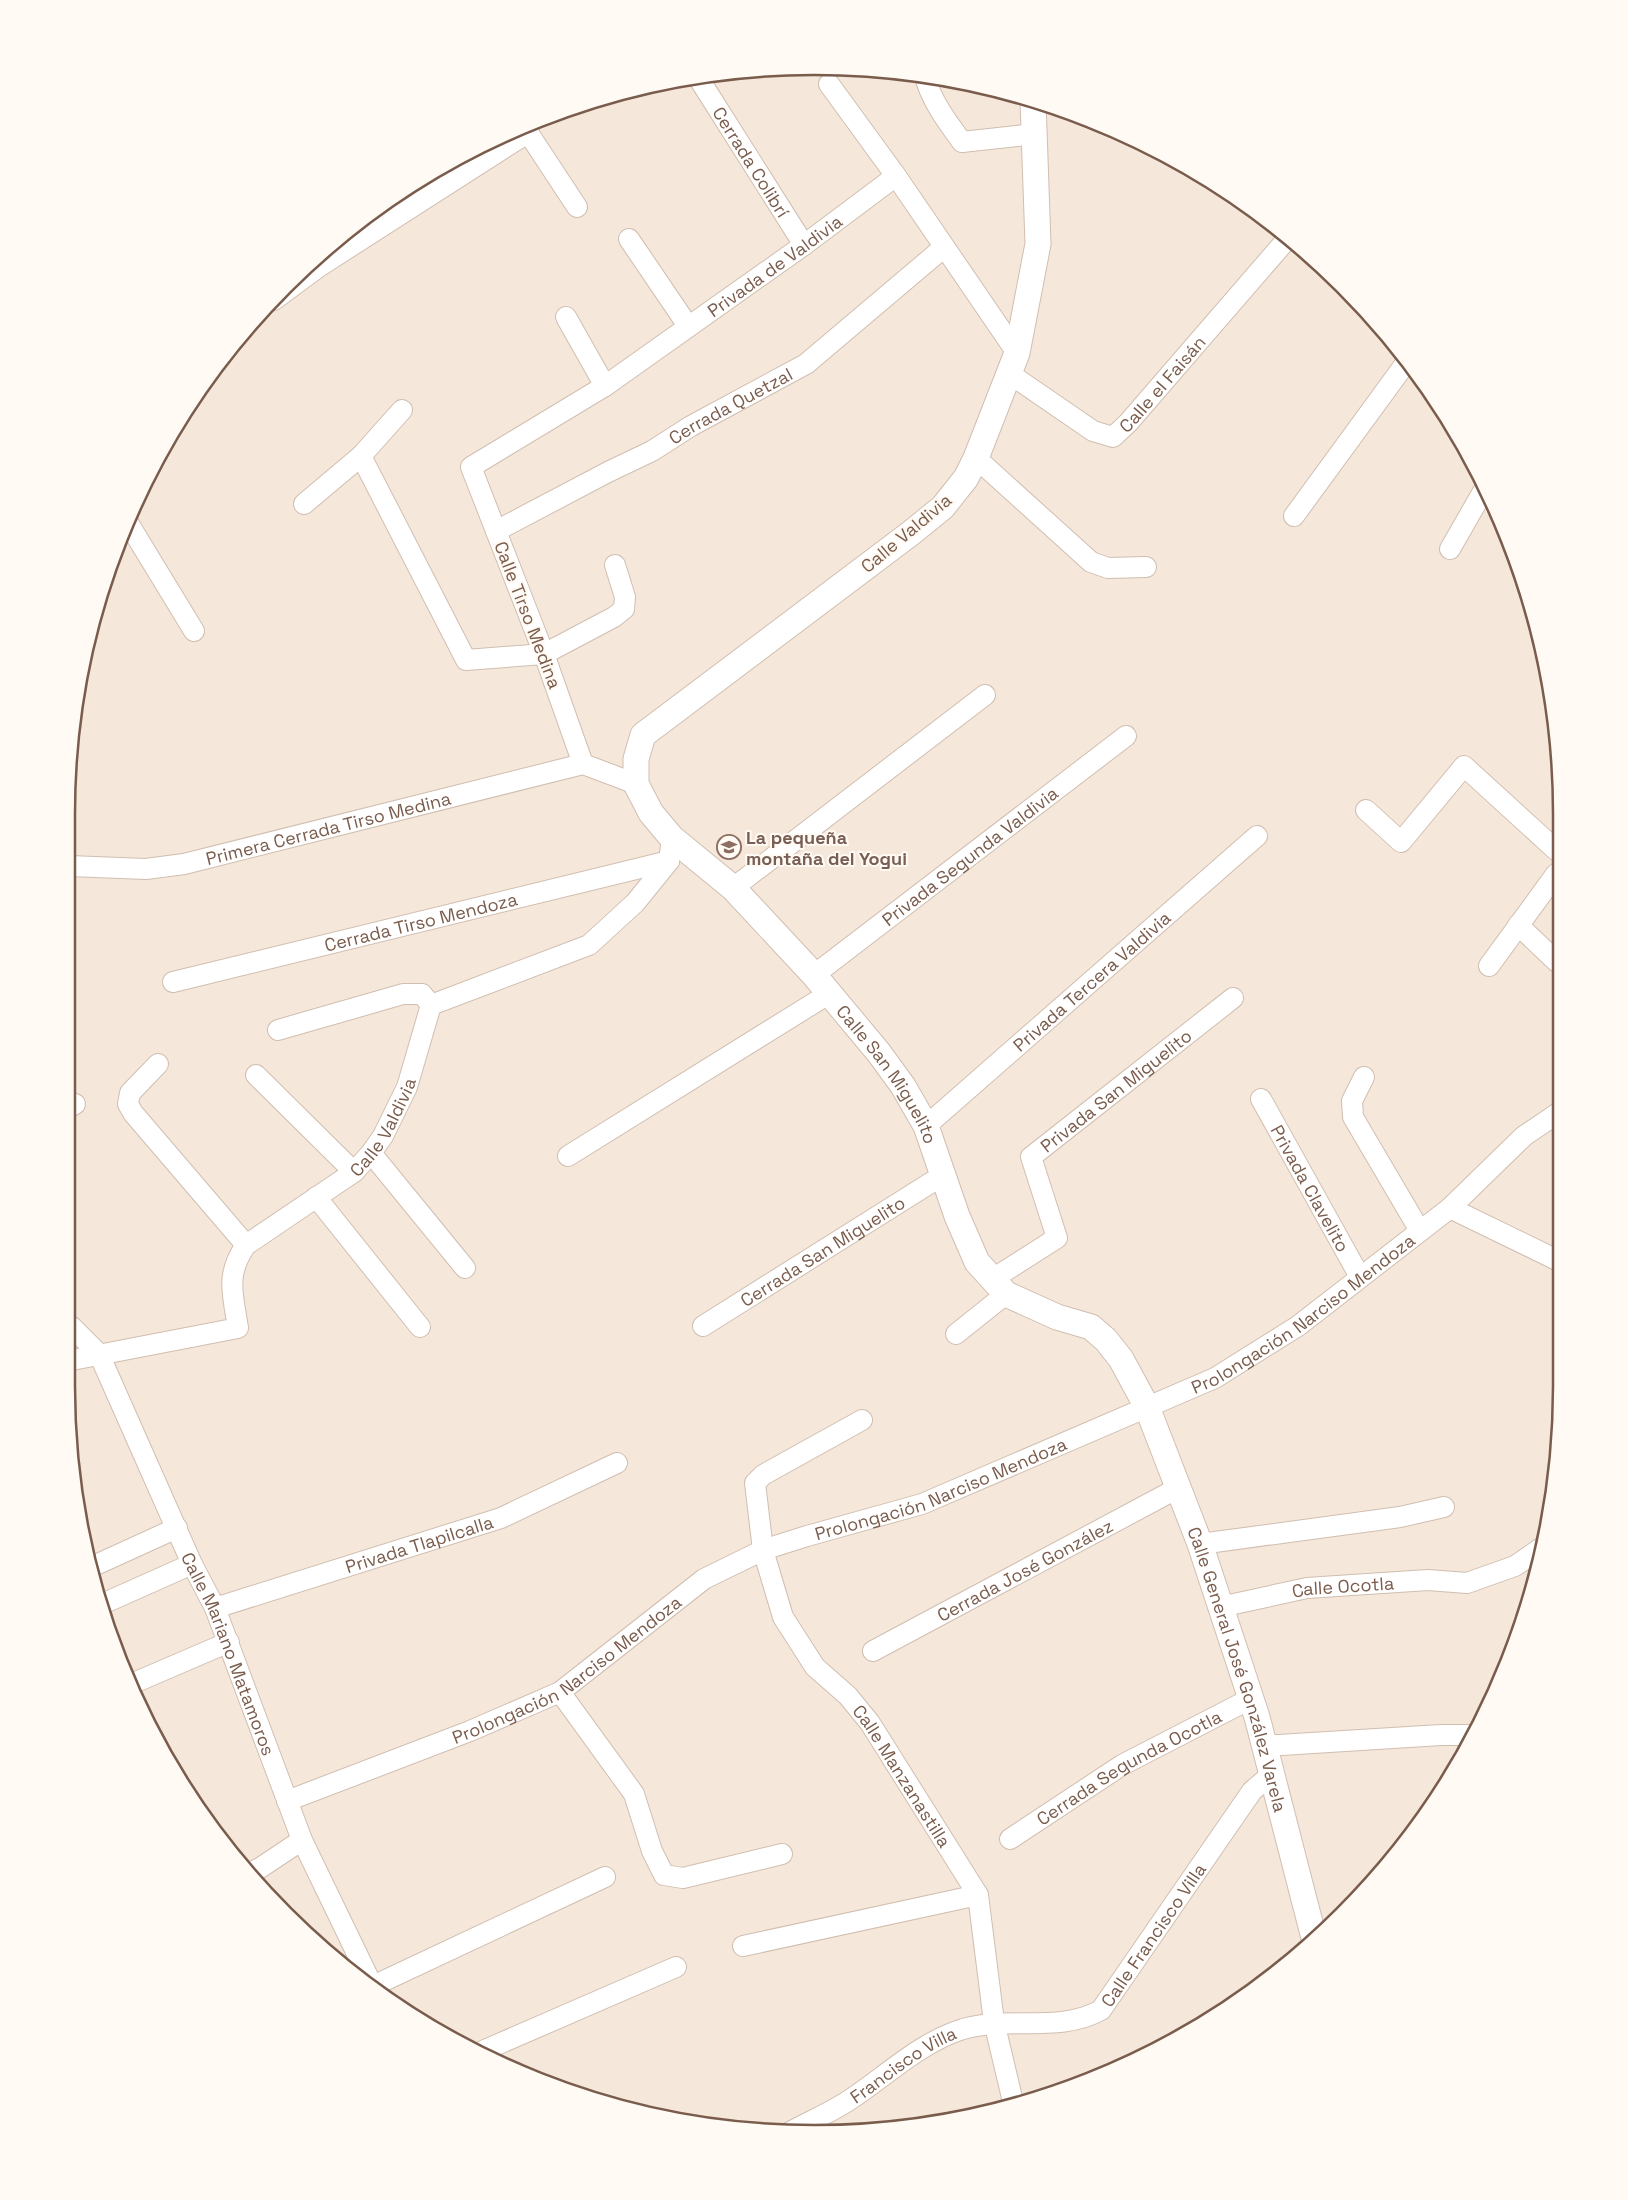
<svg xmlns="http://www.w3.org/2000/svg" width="1628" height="2200" viewBox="0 0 1628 2200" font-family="'Space Grotesk',sans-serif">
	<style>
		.residential { fill: #f5e8da }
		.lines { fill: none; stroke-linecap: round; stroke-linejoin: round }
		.minor-casing { stroke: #d1beb0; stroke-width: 22 }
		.tertiary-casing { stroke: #d1beb0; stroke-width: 27 }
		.minor { stroke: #fff; stroke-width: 20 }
		.tertiary { stroke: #fff; stroke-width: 25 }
		.labels { text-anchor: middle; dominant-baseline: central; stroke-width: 4; stroke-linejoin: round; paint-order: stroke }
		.street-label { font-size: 18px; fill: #7a5c4d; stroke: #fffaf3 }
		.education-label { font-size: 18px; font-weight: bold; fill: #785e54; stroke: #fffaf3; text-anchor: start }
		.rim { fill: none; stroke: #7a5c4d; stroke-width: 2.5 }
	</style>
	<rect width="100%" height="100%" fill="#fdf6ec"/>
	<!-- residential -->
	<path class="residential" d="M765 68 912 73 1055 106 1188 167 1307 252 1407 359 1462 440 1505 528 1536 620 1555 716 1560 1435 1536 1580 1505 1672 1462 1760 1376 1879 1269 1979 1188 2034 1100 2077 1007 2108 863 2132H765L668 2119 573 2094 483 2057 359 1979 285 1915 221 1841 167 1760 123 1672 92 1580 73 1484 68 765 92 621 123 528 192 399 252 321 359 221 484 143 621 92Z"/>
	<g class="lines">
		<defs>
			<g id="minor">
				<path d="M925 76C930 99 948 123 962 142L1035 134"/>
				<path id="s1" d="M699 79 804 245"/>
				<path d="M829 84 896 176 1017 353"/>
				<path d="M525 128 577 207"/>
				<path d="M629 239 688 326"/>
				<path d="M274 300 320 266 529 132"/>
				<path d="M566 317 605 386"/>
				<path id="s2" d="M1010 374 1093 431 1113 437 1128 423 1288 238"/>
				<path d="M361 456 466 660 544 654 614 617 624 609 625 597 615 565"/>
				<path d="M976 458 1091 562 1108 568 1146 567"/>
				<path d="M304 504 361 456 402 410"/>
				<path d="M1294 516 1408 360"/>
				<path d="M127 521 194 631"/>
				<path id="s3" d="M496 531 608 472 652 451 691 426 806 364 943 248"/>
				<path d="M1450 549 1485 488"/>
				<path id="s4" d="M583 764 544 654 471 467 605 386 804 245 896 176"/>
				<path d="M583 764 636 784"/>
				<path d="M1366 810 1401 842 1464 766 1556 850"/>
				<path id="s5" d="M69 866 146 869 184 864 583 764"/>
				<path d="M733 888 985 695"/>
				<path d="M1518 925 1557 962"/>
				<path d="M1489 966 1556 874"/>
				<path id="s6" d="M814 975 1126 736"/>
				<path id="s7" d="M173 982 669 861"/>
				<path d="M278 1030 403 994H422L431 1005"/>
				<path d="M158 1064 130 1093 128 1104 133 1113 246 1245"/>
				<path d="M256 1075 354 1172"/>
				<path d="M1364 1077 1352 1101 1353 1117 1420 1231"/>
				<path id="s8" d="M1261 1099 1360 1277"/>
				<path d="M70 1107 75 1104"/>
				<path id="s9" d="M926 1126 1257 836"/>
				<path d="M371 1153 465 1268"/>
				<path d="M568 1156 830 993"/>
				<path d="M316 1197 420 1327"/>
				<path d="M1450 1208 1559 1261"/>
				<path id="s10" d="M991 1280 1057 1238 1031 1157 1233 998"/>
				<path id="s11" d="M703 1326 943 1175"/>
				<path id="s12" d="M72 1327 99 1354 192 1564 215 1608 302 1840 374 1989"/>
				<path d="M956 1334 1006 1294"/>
				<path id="s13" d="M72 1360 238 1328C233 1294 225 1275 246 1245L354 1172 371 1153 383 1136 407 1087 431 1005 589 945 635 903 669 861 672 838"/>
				<path id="s14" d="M862 1420 763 1475 755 1483 763 1550 783 1617 815 1667 848 1696 870 1723 978 1895 994 2022 1014 2106"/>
				<path d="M1200 1544 1400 1517 1444 1507"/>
				<path d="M89 1568 177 1528"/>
				<path d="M100 1605 192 1564"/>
				<path id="s15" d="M1220 1607 1307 1588 1428 1580 1467 1583 1515 1566 1541 1548"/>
				<path id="s16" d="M215 1608 501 1518 617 1463"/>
				<path id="s17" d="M873 1651 1178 1488"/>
				<path d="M129 1685 229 1642"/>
				<path d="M560 1692 634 1794 652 1851 664 1875 683 1878 782 1854"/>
				<path d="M1264 1746 1441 1735H1474"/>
				<path id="s18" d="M287 1801 470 1731 560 1692 704 1579 763 1550 807 1536 922 1504 1215 1378 1298 1326 1450 1208 1524 1136 1558 1113"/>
				<path id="s19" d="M1010 1839 1122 1765 1250 1699"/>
				<path d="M249 1873 260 1868 302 1840"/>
				<path d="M743 1946 978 1895"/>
				<path d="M373 1986 605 1877"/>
				<path d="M478 2053 676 1967"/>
				<path id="s20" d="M790 2132C810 2121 832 2112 851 2099 887 2075 921 2042 963 2029 1010 2016 1060 2033 1101 2010L1252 1791 1272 1774"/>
			</g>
			<g id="tertiary">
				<path id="s21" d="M1033 101 1038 244 1017 353 976 458 966 478 943 507 911 533 643 735 636 759V784L651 813 672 838 733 888 814 975 879 1053 903 1086 926 1126 957 1216 977 1262 1006 1294 1057 1317 1091 1327 1106 1340 1121 1359 1147 1407 1200 1544 1257 1717 1314 1938"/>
			</g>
		</defs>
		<!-- minor casing -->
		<use href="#minor" class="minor-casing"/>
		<!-- tertiary casing -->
		<use href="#tertiary" class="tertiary-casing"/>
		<!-- minor -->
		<use href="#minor" class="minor"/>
		<!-- tertiary -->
		<use href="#tertiary" class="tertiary"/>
	</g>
	<!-- icons -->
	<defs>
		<symbol id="school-ring" viewBox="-11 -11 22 22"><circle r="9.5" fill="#fffaf3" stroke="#8d6e63" stroke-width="1.5"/><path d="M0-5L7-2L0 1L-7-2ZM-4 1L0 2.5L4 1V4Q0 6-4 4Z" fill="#8d6e63"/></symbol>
	</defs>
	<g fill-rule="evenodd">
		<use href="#school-ring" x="715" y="833" width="28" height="28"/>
	</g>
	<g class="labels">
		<!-- street labels -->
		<g class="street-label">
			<text stroke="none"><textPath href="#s1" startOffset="98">Cerrada Colibrí</textPath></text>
			<text stroke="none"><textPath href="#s4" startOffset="682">Privada de Valdivia</textPath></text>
			<text stroke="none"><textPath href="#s2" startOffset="194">Calle el Faisán</textPath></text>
			<text stroke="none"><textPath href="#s3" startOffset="266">Cerrada Quetzal</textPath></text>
			<text transform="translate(906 533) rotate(-40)">Calle Valdivia</text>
			<text transform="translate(528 615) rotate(69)">Calle Tirso Medina</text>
			<text stroke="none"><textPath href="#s5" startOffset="264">Primera Cerrada Tirso Medina</textPath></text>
			<text stroke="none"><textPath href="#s6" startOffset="196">Privada Segunda Valdivia</textPath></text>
			<text stroke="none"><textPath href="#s7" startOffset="255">Cerrada Tirso Mendoza</textPath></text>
			<text stroke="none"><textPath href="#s9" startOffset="220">Privada Tercera Valdivia</textPath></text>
			<text stroke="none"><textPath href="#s21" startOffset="1240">Calle San Miguelito</textPath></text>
			<text stroke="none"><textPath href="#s10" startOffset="271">Privada San Miguelito</textPath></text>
			<text stroke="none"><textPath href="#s13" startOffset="440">Calle Valdivia</textPath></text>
			<text stroke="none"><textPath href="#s8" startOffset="102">Privada Clavelito</textPath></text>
			<text stroke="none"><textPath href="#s11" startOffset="141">Cerrada San Miguelito</textPath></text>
			<text stroke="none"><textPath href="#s18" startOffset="1136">Prolongación Narciso Mendoza</textPath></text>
			<text stroke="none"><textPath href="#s18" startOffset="731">Prolongación Narciso Mendoza</textPath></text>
			<text stroke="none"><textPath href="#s16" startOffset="214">Privada Tlapilcalla</textPath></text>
			<text stroke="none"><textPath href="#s17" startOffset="172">Cerrada José González</textPath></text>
			<text stroke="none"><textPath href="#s15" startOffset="125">Calle Ocotla</textPath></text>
			<text stroke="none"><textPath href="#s12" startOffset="365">Calle Mariano Matamoros</textPath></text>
			<text stroke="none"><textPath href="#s18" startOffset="311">Prolongación Narciso Mendoza</textPath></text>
			<text stroke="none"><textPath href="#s21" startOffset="1961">Calle General José González Varela</textPath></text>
			<text stroke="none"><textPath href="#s19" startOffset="139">Cerrada Segunda Ocotla</textPath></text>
			<text stroke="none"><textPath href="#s14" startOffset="462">Calle Manzanastilla</textPath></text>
			<text stroke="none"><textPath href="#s20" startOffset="434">Calle Francisco Villa</textPath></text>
			<text stroke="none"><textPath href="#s20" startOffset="132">Francisco Villa</textPath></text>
		</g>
		<!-- education labels -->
		<g class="education-label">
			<text x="746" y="837">La pequeña<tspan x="746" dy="21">montaña del Yogui</tspan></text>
		</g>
	</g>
	<!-- crop -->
	<path d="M0 0H1628V2200H0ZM814 75H814A739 739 0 0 1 1553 814V1386A739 739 0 0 1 814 2125H814A739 739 0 0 1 75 1386V814A739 739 0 0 1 814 75Z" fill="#fffaf3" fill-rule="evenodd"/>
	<path class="rim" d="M814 75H814A739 739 0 0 1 1553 814V1386A739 739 0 0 1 814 2125H814A739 739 0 0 1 75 1386V814A739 739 0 0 1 814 75Z"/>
</svg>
